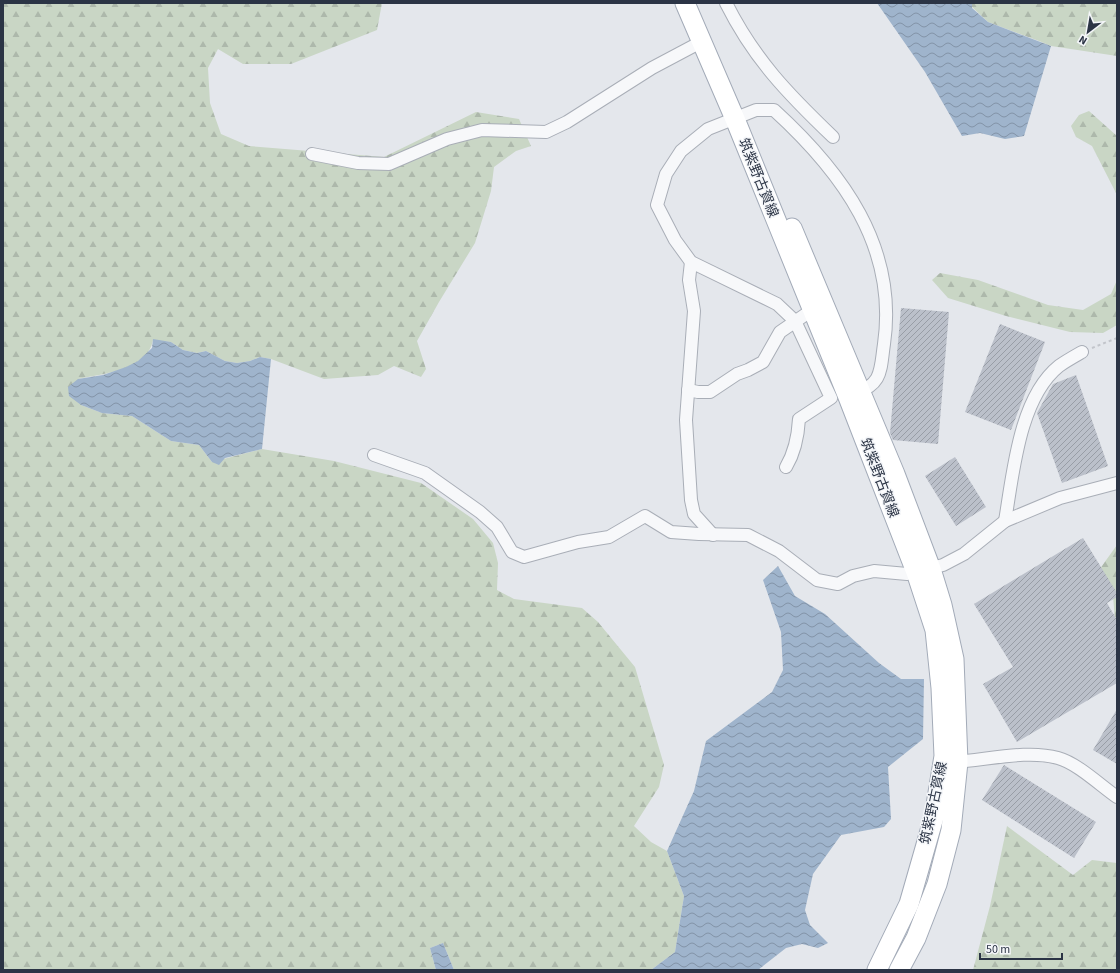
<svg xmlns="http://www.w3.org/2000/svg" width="1120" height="973" viewBox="0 0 1120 973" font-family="'Source Sans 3','Noto Sans JP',sans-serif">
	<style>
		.forest { fill: url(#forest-firs) }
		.water { fill: url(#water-waves) }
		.building { fill: url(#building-hatch) }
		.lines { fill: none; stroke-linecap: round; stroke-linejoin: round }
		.minor-casing { stroke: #a9aeb7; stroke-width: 14 }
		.primary-casing { stroke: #a3abb8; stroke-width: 21 }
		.path { stroke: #c2c5cb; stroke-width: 2; stroke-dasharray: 3 3; stroke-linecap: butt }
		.minor { stroke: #f7f8fa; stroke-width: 12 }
		.primary { stroke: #fff; stroke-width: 19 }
		.labels { text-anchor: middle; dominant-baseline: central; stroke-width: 3; stroke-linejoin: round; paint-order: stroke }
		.street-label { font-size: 14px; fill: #2b3445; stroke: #f4f6f9 }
	</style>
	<defs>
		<pattern id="forest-firs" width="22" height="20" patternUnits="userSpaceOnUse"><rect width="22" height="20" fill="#c9d6c5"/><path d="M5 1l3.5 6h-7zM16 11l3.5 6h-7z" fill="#adb8ab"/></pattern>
		<pattern id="water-waves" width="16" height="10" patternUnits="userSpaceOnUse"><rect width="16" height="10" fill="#9fb4cc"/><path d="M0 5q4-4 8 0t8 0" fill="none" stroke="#8293a7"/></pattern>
		<pattern id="building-hatch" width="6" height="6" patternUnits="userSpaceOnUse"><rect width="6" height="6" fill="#bbc0ca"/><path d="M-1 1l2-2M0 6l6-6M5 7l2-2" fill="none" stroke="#989da6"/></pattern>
	</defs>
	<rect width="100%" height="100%" fill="#e4e7ec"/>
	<!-- forest -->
	<g class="forest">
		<path d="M3 3H382L377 30 291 64H243L218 49 208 68 210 103 221 134 249 146 384 157 476 112 519 119 531 146 516 151 494 167 491 191 475 243 439 302 417 341 426 369 421 377 394 366 378 375 324 379 271 359 260 357 250 361 237 363 225 361 206 351 197 353 183 350 171 342 153 340C148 370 102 374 78 379L81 405 102 413 132 416 171 441 199 445 212 462 262 449 334 461 421 483 473 519 493 543 498 563 497 590 514 599 582 608 598 622 635 667 664 765 659 787 634 826 651 842 667 851 684 896 675 952 651 970H454L443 943 430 948 436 970H3Z"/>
		<path d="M972 3H1117V56L1051 46 1039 41 988 22 972 7Z"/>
		<path d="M1089 111 1117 136V195L1092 146 1076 137 1071 126 1079 115Z"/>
		<path d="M940 273 978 280 1048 305 1083 310 1111 294 1117 280V325L1103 333 1070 332 1006 316 948 298 932 280Z"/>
		<path d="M1117 545V634H1116L1113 595 1099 570Z"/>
		<path d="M1007 826 1073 875 1092 860 1117 863V970H973L990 906Z"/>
	</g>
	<!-- water -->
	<g class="water">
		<path d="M877 3H972V8L988 22 1051 46 1024 136 1005 139 980 133 962 136 925 72Z"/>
		<path d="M153 339 171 342 183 350 197 353 206 351 225 361 237 363 250 361 260 357 271 359 262 449 225 458 219 465 212 462 199 445 171 441 132 416 102 413 81 405 69 396 68 387 78 379 103 375 126 367 138 361 152 348Z"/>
		<path d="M778 566 795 596 825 614 879 663 901 679H924L923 739 888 767 891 819 884 827 841 835 813 874 805 910 810 925 828 943 818 948 802 944 786 948 758 970H651L675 952 684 896 667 851 694 791 706 741 772 692 783 670 781 632 763 580Z"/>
		<path d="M443 943 454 970H436L430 948Z"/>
	</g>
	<!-- building -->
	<g class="building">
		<path d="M901 308 949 312 938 444 893 440 890 433Z"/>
		<path d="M1000 324 1045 342 1011 430 965 412Z"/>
		<path d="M1076 375 1108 466 1062 483 1037 413 1053 384Z"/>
		<path d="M955 457 986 507 956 526 925 476Z"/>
		<path d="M1083 538 1117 593V597L1107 603 1117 620V683L1017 742 983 684 1013 667 974 604Z"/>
		<path d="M1117 709V764L1093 750Z"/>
		<path d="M1004 765 1096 822 1074 858 982 800Z"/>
	</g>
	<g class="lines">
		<defs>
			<g id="minor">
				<path d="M726 3C754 59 788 94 833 137"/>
				<path d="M312 154 358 163 389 164 447 139 482 130 546 132 567 122 652 68 701 42"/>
				<path d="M691 262 689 280 694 311 686 420 691 500 694 514 713 535"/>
				<path d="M688 390 698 392H710L737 374 748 370 763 362 780 332 812 310"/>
				<path d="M374 455 425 473 480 512 497 527 512 552 524 557 578 542 609 537 645 516 671 532 699 534 748 535 779 551 817 580 838 584 853 576 874 571 907 574 943 565 964 554 1005 521 1060 498 1117 483"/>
				<path d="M786 467C795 452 798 437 799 419L831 398 795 321 777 304 691 262 675 240 657 205 666 174 681 151 708 129 756 110H774C842 172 898 247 884 344 880 371 883 383 855 394"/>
				<path d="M1005 521C1013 474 1019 398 1059 366 1066 361 1075 356 1082 352"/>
				<path d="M951 762C984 761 1026 749 1058 758 1077 763 1101 786 1117 797"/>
			</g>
			<g id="primary">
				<path d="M685 3 735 119 848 397 916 572 935 630 941 688 944 756 934 817 909 904 877 970"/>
				<path d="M792 228 895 474 931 569 942 605 954 659 958 762 951 830 937 884 916 938 899 970"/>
			</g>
		</defs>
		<!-- minor casing -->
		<use href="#minor" class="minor-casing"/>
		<!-- primary casing -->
		<use href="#primary" class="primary-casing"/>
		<!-- path -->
		<path class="path" d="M1092 348 1117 338"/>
		<!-- minor -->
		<use href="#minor" class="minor"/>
		<!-- primary -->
		<use href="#primary" class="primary"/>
	</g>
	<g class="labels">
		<!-- street labels -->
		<g class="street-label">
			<text transform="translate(758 178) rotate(68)">筑紫野古賀線</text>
			<text transform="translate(879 478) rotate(69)">筑紫野古賀線</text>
			<text transform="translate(934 803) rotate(-78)">筑紫野古賀線</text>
		</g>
	</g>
	<!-- border -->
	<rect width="1120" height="973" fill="none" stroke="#2b3445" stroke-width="8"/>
	<!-- north arrow -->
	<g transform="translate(1088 32) rotate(211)" stroke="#f4f6f9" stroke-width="3" paint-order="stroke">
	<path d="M0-3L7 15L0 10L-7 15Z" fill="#2b3445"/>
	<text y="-6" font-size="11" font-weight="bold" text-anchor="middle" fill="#2b3445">N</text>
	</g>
	<!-- scale -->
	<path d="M980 953v6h82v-6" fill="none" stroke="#2b3445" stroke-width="2"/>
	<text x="986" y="953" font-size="12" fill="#2b3445" stroke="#f4f6f9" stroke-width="3" paint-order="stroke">50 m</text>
</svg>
